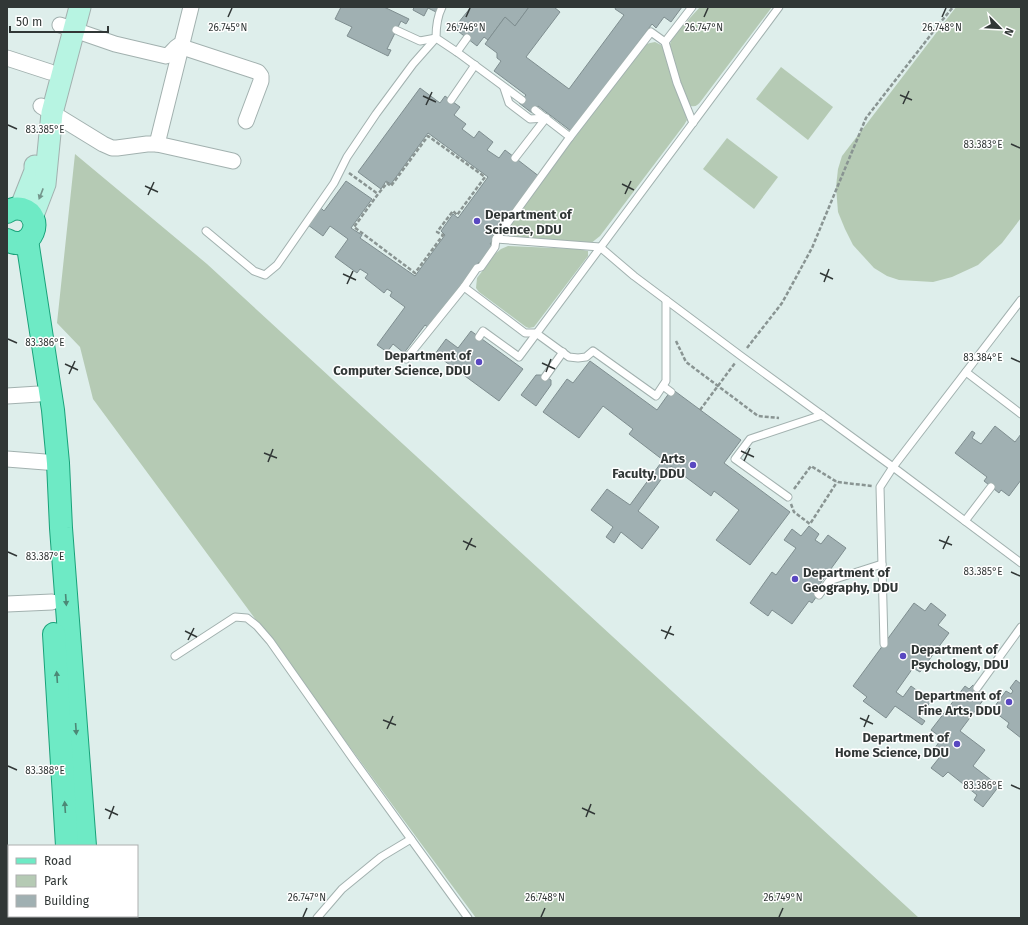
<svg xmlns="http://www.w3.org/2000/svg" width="1028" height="925" viewBox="0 0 1028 925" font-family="'Fira Sans',sans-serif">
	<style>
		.green { fill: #b5cab4 }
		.building { fill: #a0b0b2; stroke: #7f8e90 }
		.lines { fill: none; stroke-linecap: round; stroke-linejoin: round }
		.lane-casing { stroke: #a2b1af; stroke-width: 9 }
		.street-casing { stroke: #a2b1af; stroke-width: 17 }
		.secondary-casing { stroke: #a2b1af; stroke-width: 23 }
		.primary-casing { stroke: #1aa27a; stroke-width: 24 }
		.path { stroke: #899492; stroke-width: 2.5; stroke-dasharray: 4 2; stroke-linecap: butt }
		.lane { stroke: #fff; stroke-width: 7 }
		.street { stroke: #fff; stroke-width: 15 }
		.secondary { stroke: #b7f4e2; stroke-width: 21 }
		.primary { stroke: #6eeac5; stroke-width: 22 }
		.oneway { fill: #74968c }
		.oneway2 { fill: #4c8876 }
		.ticks { fill: none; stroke: #313736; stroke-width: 1.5 }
		.poi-dot { fill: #5948c1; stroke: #fff; stroke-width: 1.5 }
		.labels { text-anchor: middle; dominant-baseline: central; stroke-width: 3; stroke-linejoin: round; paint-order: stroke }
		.poi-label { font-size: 13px; font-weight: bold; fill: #313736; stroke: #fff; text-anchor: end }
		.ticks-label { font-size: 10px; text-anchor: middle; fill: #313736; stroke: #fff; stroke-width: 3; stroke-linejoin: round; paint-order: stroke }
	</style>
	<rect width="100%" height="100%" fill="#deeeeb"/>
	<!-- green -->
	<g class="green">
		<path d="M700 7H772L701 101C698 105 696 107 691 106L686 100 670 53V44L672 39 677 32Z"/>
		<path d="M956 7H1021V218L1002 243 978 265 952 277 933 282 899 280 887 276 874 268 853 245 845 229 838 212 836 187 838 169 842 156Z"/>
		<path d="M655 42 661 45 664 48 685 113 687 120 684 125 600 236 590 244 518 238C508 234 508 229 513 220L644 45 650 43Z"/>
		<path d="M781 67 833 107 808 140 756 99Z"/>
		<path d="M727 138 778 177 754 209 703 169Z"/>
		<path d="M75 154 207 264 919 918H476L93 399 80 347 57 323Z"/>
		<path d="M508 246 578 249 588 251V256L534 327 529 328 526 327 479 292 476 288 477 278 496 253 501 249Z"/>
	</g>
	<!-- building -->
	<g class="building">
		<path d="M341 7H384L409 19 406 24 401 21 387 49 391 50 388 56 347 36 352 27 335 19Z"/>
		<path d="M414 7H438L436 12 428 8 424 16 413 10Z"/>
		<path d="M471 7H529L515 26 505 17 488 40 484 37 477 46 454 28Z"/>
		<path d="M529 7H554L560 12 526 57 569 89 624 15 615 9 616 7H682L671 22 664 17 656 28 652 24 571 131 538 106 532 113 519 103 526 95 494 71 501 61 497 58V53L485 44 505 17 515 26Z"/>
		<path d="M420 88 440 103 445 96 460 107 454 115 466 124 462 129 474 138 479 131 493 142 487 150 499 158 505 150 540 177 490 244 495 247 482 264 479 262 430 329 425 325 404 353 393 344 387 352 377 345 405 307 390 296 392 292 387 289 384 293 365 278 368 274 360 269 357 273 335 257 348 239 330 226 323 236 308 225 321 208 324 211 346 181 372 199 351 228 362 235 360 238 415 276 445 235 441 231 453 214 458 218 488 177 428 133 391 184 386 181 381 189 358 172Z"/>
		<path d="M471 331 523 369 499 401 435 354 446 339 458 348Z"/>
		<path d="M590 361 657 410 672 389 741 440 724 463 790 512 750 565 716 540 739 510 714 491 711 496 671 466 638 511 659 527 642 549 621 532 614 543 606 537 613 527 591 510 607 489 630 505 663 460 629 434 633 429 603 406 579 438 543 412 567 379 573 383Z"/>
		<path d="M536 375H543L551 380V385L536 406 521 395Z"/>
		<path d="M995 426 1015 442 1021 434V480L1009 496 1001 490 999 493 984 481 987 477 955 453 972 431 975 433 972 438 981 444Z"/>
		<path d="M809 526 819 534 815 540 821 544 828 535 846 548 820 584 823 587 812 603 809 601 792 624 772 610 768 616 750 603 772 572 776 575 796 548 784 540 792 529 801 536Z"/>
		<path d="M914 603 925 611 931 603 946 615 938 625 949 633 920 672 913 668 896 692 903 697 911 686 931 701 919 717 925 721 922 725 895 706 886 718 863 701 867 697 853 686Z"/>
		<path d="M1016 680 1021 684V738L1007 727 1009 723 992 710 1006 691 1011 694 1013 691 1010 688Z"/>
		<path d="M973 685 981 691 978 694 984 699 960 731 985 750 973 766 999 786 983 807 974 800 977 795 948 772 943 777 931 768 939 758 932 752 942 738 931 730 965 686 969 689Z"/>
	</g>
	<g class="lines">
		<defs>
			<g id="lane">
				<path d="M442 7C437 17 436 27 436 38L457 52 522 100"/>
				<path d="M396 30 420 41 436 38"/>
				<path d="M665 42 677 83 693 123"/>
				<path d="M457 52 467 38"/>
				<path d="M504 88 509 103 530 119 546 118"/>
				<path d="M451 100 475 65"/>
				<path d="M535 110 570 137"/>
				<path d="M515 158 546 118"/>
				<path d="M206 231 254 271 265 275 277 265 334 183 347 157 376 114 413 64 436 38"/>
				<path d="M496 239 600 247 634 276 741 356 893 467 1021 563"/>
				<path d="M464 287 525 333H536L569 357 578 358 586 357 593 351 656 396 666 381V300"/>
				<path d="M479 337 483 331 519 357 779 7"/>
				<path d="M406 359 464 287 477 268 481 267 495 247 496 239 570 137 651 32 665 42 692 7"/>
				<path d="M966 372 1021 414"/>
				<path d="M545 377 563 352"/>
				<path d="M663 386 671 392"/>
				<path d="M788 497 735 459 750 439 822 415"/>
				<path d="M965 521 991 487"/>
				<path d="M818 594 819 595 829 581 882 564"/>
				<path d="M884 644 880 487 893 467 1021 300"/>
				<path d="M175 656 235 617 247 618 257 626 270 641 353 759 468 918"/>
				<path d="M977 688 1021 627"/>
				<path d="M317 918 342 889 381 857 411 839"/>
			</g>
			<g id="street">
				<path d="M60 25 115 44 166 56C172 54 173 49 178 46L182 47 258 72 261 76V81L246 121"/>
				<path d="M7 58 50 72"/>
				<path d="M41 106 103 144 112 148H117L147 144H157L233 161"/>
				<path d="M157 144 191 7"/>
				<path d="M7 396 39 394"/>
				<path d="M7 459 58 463"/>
				<path d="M7 604 52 602"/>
			</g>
			<g id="secondary">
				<path d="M20 209 35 171V166"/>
				<path d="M32 218 45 184 52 113 80 7"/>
			</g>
			<g id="primary">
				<path d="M7 212C11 209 17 208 22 209 46 216 32 254 7 240"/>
				<path d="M27 240 53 410 58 463 61 528 85 846"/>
				<path d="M54 634 67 846"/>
				<path d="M71 916V918"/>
				<path d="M90 916 91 918"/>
			</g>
		</defs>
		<!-- lane casing -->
		<use href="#lane" class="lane-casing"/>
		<!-- street casing -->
		<use href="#street" class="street-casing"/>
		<!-- secondary casing -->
		<use href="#secondary" class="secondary-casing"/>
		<!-- primary casing -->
		<use href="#primary" class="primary-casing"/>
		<!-- path -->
		<g class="path">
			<path d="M349 173 378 194 354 227 415 273 443 235 437 232 453 211 457 215 485 177 428 136 391 186 387 183 378 194"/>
			<path d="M676 341 686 362 758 416 779 418"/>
			<path d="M747 348 782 303 812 248 866 118 940 23 953 7"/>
			<path d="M700 410 735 363"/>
			<path d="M794 489 811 466 837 482 872 486"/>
			<path d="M791 504 794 512 810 524 837 482"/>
		</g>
		<!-- lane -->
		<use href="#lane" class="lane"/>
		<!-- street -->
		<use href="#street" class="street"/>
		<!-- secondary -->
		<use href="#secondary" class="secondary"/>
		<!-- primary -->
		<use href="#primary" class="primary"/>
	</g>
	<!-- one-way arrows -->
	<defs><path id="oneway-solid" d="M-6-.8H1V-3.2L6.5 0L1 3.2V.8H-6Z"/></defs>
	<use class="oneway" href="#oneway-solid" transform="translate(41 194) rotate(111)"/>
	<g class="oneway2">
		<use href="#oneway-solid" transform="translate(66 600) rotate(86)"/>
		<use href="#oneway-solid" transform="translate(57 677) rotate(-94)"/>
		<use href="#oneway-solid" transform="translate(76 729) rotate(86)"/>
		<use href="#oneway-solid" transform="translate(65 807) rotate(-94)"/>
	</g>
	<!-- ticks -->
	<path class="ticks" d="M228 17 232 8M466 17 470 8M704 17 708 8M942 17 946 8M900 95 912 100M423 96 436 102M903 104 909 91M426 105 432 92M8 125 17 129M1011 144 1020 148M622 184 634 190M145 186 158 192M625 194 631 181M148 195 154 182M820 273 833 279M343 274 356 280M824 282 829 269M347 284 353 271M8 339 17 343M1011 358 1020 362M542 363 555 369M65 364 78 370M546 372 551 359M69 374 75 361M741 451 754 457M264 453 277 458M744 461 750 448M268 462 273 449M939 540 952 545M463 541 476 547M943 549 949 536M466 550 472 538M8 552 17 556M1011 572 1020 576M661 630 674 635M185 631 197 637M665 639 671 626M188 640 194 628M860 718 873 724M383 720 396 725M864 727 869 715M387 729 393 716M8 766 17 770M1011 785 1020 789M582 808 595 814M105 809 118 815M586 817 591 804M109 819 114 806M303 917 307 908M541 917 545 908M779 917 783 908"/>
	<!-- markers -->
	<g class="poi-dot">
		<circle cx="477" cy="221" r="4"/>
		<circle cx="479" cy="362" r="4"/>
		<circle cx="693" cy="465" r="4"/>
		<circle cx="795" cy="579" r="4"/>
		<circle cx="903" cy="656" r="4"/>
		<circle cx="1009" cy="702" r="4"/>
		<circle cx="957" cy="744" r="4"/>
	</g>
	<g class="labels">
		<!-- poi labels -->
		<g class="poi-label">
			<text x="485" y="214" text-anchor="start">Department of<tspan x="485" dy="15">Science, DDU</tspan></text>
			<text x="471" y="355">Department of<tspan x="471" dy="15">Computer Science, DDU</tspan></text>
			<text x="685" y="458">Arts<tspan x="685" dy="15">Faculty, DDU</tspan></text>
			<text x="803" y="572" text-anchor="start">Department of<tspan x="803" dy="15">Geography, DDU</tspan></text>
			<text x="911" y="649" text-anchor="start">Department of<tspan x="911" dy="15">Psychology, DDU</tspan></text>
			<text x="1001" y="695">Department of<tspan x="1001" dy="15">Fine Arts, DDU</tspan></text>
			<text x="949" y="737">Department of<tspan x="949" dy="15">Home Science, DDU</tspan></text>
		</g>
	</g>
	<g class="ticks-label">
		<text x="228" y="31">26.745°N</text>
		<text x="466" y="31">26.746°N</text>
		<text x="704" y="31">26.747°N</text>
		<text x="942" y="31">26.748°N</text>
		<text x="45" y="133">83.385°E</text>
		<text x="983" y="148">83.383°E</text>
		<text x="45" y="346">83.386°E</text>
		<text x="983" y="361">83.384°E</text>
		<text x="45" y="560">83.387°E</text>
		<text x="983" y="575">83.385°E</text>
		<text x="45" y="774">83.388°E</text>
		<text x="983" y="789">83.386°E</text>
		<text x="307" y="901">26.747°N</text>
		<text x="545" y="901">26.748°N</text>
		<text x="783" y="901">26.749°N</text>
	</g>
	<!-- border -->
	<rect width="1028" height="925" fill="none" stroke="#313736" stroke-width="16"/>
	<!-- legend -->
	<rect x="8" y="845" width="130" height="72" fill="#ffffff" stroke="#adafaf"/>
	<rect x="16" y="858" width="20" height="6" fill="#6eeac5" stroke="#adafaf"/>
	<text x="44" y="865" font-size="12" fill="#313736">Road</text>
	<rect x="16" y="875" width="20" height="12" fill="#b5cab4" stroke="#adafaf"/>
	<text x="44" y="885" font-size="12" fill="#313736">Park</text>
	<rect x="16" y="895" width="20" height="12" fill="#a0b0b2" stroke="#adafaf"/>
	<text x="44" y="905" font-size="12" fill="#313736">Building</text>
	<!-- north arrow -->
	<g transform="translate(1000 28) rotate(114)" stroke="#ffffff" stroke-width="3" paint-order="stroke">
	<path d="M0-3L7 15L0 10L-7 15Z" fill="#313736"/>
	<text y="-6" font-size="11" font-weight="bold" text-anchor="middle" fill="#313736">N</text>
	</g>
	<!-- scale -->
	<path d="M10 26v6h98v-6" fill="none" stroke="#313736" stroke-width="2"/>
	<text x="16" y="26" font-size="12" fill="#313736" stroke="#ffffff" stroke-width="3" paint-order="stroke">50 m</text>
</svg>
